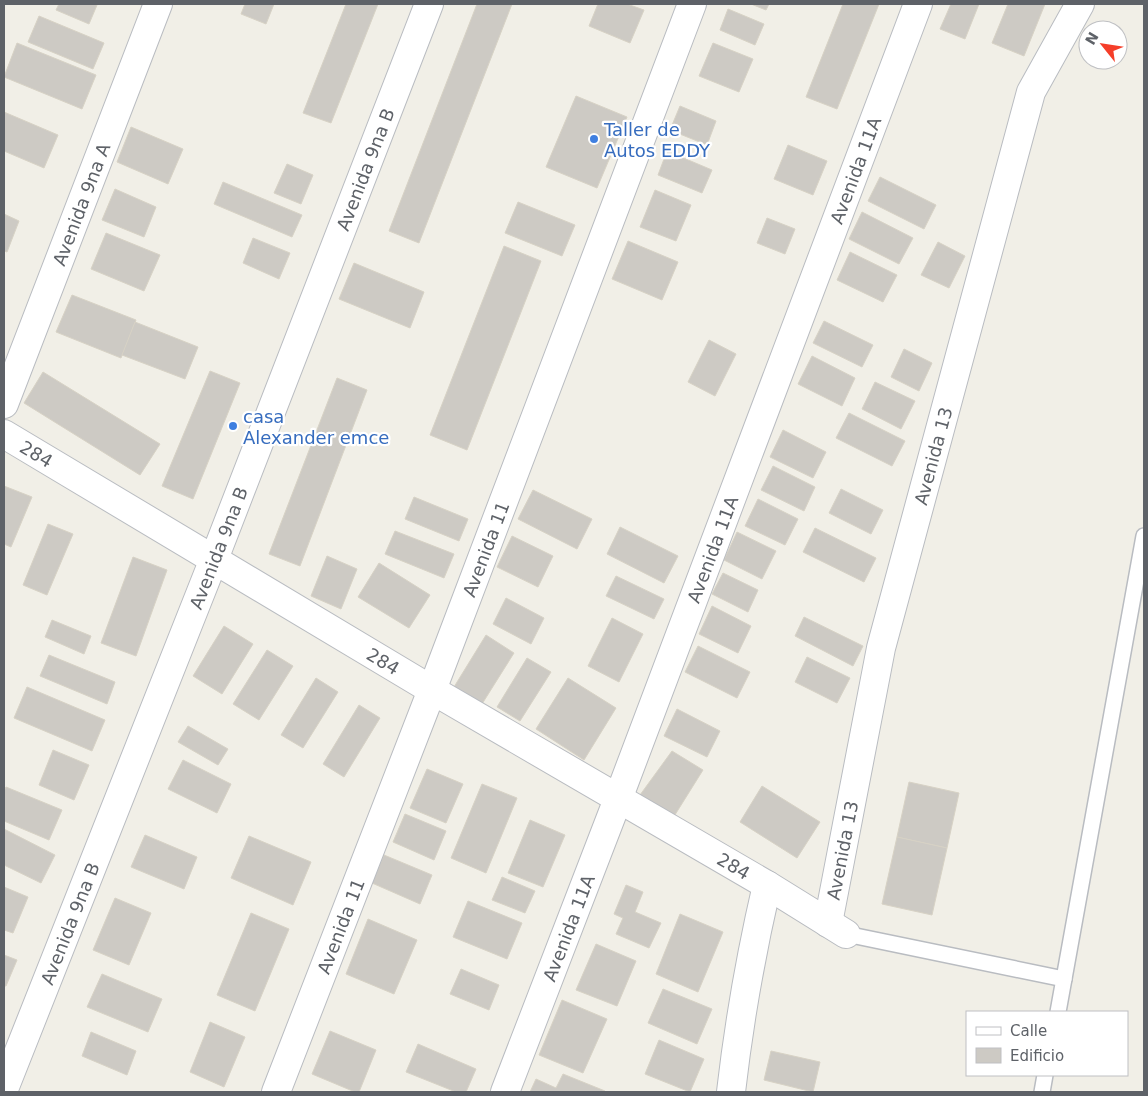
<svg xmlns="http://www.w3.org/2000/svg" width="1148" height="1096" viewBox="0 0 1148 1096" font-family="'DejaVu Sans',sans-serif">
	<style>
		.building { fill: #cdcac4; stroke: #d7d2c5 }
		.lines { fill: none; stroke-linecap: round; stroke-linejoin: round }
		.service-casing { stroke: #b9bcc1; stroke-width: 18 }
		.minor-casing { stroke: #b9bcc1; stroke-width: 30 }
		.service { stroke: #fff; stroke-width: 15 }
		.minor { stroke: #fff; stroke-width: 28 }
		.shop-dot { fill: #3f7fe0; stroke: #fff; stroke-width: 2 }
		.labels { text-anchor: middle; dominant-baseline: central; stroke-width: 4.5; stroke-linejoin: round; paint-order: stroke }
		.shop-label { font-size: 18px; fill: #366cbe; stroke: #fff; text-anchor: start }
		.street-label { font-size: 18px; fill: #5e6268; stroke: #fff }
	</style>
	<rect width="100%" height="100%" fill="#f1efe7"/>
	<!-- building -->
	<g class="building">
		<path d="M59 4H93L97 5 89 24 56 10Z"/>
		<path d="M245 4H274L266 24 241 14Z"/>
		<path d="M346 4H378L331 123 303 113Z"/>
		<path d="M477 4H512L419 243 389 231Z"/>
		<path d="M598 4H627L644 10 630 43 589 26Z"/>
		<path d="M751 4H769L766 10Z"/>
		<path d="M843 4H879L837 109 806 97Z"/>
		<path d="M951 4H979L965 39 940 29Z"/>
		<path d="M1008 4H1045L1024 56 992 43Z"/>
		<path d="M728 9 764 24 755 45 720 30Z"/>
		<path d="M39 16 104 43 93 69 28 42Z"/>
		<path d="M17 43 96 75 82 109 4 77Z"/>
		<path d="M713 43 753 59 739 92 699 76Z"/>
		<path d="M576 96 627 117 597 188 546 167Z"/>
		<path d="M680 106 716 121 707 145 670 130Z"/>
		<path d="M4 112 58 135 44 168 4 151Z"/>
		<path d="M131 127 183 149 168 184 117 162Z"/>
		<path d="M788 145 827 161 813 195 774 179Z"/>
		<path d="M667 151 712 170 702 193 658 175Z"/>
		<path d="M287 164 313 175 301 204 274 193Z"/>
		<path d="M880 177 936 205 924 229 868 201Z"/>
		<path d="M223 182 302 215 292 237 214 204Z"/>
		<path d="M115 189 156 207 144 237 102 220Z"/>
		<path d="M655 190 691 205 676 241 640 227Z"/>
		<path d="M518 202 575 225 562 256 505 233Z"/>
		<path d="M862 212 913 238 899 264 849 239Z"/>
		<path d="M4 214 19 221 7 252 4 251Z"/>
		<path d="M767 218 795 229 785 254 757 243Z"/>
		<path d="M106 233 160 255 144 291 91 269Z"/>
		<path d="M253 238 290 253 279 279 243 263Z"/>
		<path d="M628 241 678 262 662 300 612 279Z"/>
		<path d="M938 242 965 256 949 288 921 275Z"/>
		<path d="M504 246 541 261 467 450 430 435Z"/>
		<path d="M850 252 897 275 883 302 837 280Z"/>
		<path d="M354 263 424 292 410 328 339 299Z"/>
		<path d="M72 295 136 320 121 358 56 332Z"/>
		<path d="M824 321 873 345 862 367 813 343Z"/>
		<path d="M135 322 198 347 185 379 122 355Z"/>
		<path d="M709 340 736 354 715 396 688 382Z"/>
		<path d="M904 349 932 363 919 391 891 377Z"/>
		<path d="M812 356 855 378 842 406 798 384Z"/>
		<path d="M210 371 240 383 193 499 162 486Z"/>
		<path d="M43 372 160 444 140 475 24 403Z"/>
		<path d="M337 378 367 390 300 566 269 554Z"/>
		<path d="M875 382 915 401 901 429 862 409Z"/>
		<path d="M849 413 905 441 892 466 836 438Z"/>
		<path d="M783 430 826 452 813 478 770 457Z"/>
		<path d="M773 466 815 487 804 511 761 490Z"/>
		<path d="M4 486 32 497 11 547 4 544Z"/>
		<path d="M841 489 883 510 871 534 829 513Z"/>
		<path d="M533 490 592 519 577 549 518 519Z"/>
		<path d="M414 497 468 519 459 541 405 519Z"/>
		<path d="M758 499 798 519 785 545 745 526Z"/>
		<path d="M48 524 73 534 47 595 23 585Z"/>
		<path d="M620 527 678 556 664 583 607 554Z"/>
		<path d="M815 528 876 558 864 582 803 552Z"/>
		<path d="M395 531 454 554 444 578 385 554Z"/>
		<path d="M737 532 776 551 762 579 724 560Z"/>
		<path d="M512 536 553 556 538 587 497 567Z"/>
		<path d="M327 556 357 569 341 609 311 596Z"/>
		<path d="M133 557 167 570 136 656 101 643Z"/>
		<path d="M379 563 430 595 409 628 358 597Z"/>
		<path d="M723 573 758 590 748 612 712 594Z"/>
		<path d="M616 576 664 599 654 619 606 596Z"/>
		<path d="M506 598 544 618 531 644 493 624Z"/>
		<path d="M712 606 751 626 738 653 699 634Z"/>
		<path d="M804 617 863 646 853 666 795 636Z"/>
		<path d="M612 618 643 634 619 682 588 666Z"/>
		<path d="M52 620 91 636 84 654 45 637Z"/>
		<path d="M224 626 253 644 222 694 193 676Z"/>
		<path d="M486 635 514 653 482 704 454 687Z"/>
		<path d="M698 646 750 672 737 698 685 672Z"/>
		<path d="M267 650 293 666 259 720 233 704Z"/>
		<path d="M49 655 115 682 107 704 40 676Z"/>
		<path d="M807 657 850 678 837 703 795 682Z"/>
		<path d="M527 658 551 672 520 721 497 707Z"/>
		<path d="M316 678 338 692 303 748 281 735Z"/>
		<path d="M568 678 616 708 584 760 536 729Z"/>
		<path d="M27 687 105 720 92 751 14 718Z"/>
		<path d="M359 705 380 718 344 777 323 764Z"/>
		<path d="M677 709 720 731 707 757 664 736Z"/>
		<path d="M188 726 228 749 218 765 178 742Z"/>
		<path d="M53 750 89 765 74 800 39 785Z"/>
		<path d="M672 751 703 770 673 818 640 795Z"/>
		<path d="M183 760 231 784 217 813 168 789Z"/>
		<path d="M427 769 463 784 446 823 410 808Z"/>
		<path d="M909 782 959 793 947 848 897 837Z"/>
		<path d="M482 784 517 798 486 873 451 858Z"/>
		<path d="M762 786 820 822 797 858 740 822Z"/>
		<path d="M6 787 62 810 49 840 4 821V791Z"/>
		<path d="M405 814 446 831 434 860 393 842Z"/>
		<path d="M530 820 565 835 543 887 508 873Z"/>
		<path d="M4 829 55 855 41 883 4 865Z"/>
		<path d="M145 835 197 857 184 889 131 867Z"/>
		<path d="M249 836 311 862 293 905 231 878Z"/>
		<path d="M897 837 947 848 932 915 882 904Z"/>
		<path d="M384 855 432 875 420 904 372 883Z"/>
		<path d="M502 877 535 891 525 913 492 900Z"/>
		<path d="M626 885 643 892 635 912 661 923 649 948 616 934 623 918 614 914Z"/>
		<path d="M4 887 28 897 13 933 4 930Z"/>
		<path d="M115 898 151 913 129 965 93 950Z"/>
		<path d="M468 901 522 923 507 959 453 937Z"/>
		<path d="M251 913 289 929 255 1011 217 995Z"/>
		<path d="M680 914 723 932 698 992 656 974Z"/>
		<path d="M368 919 417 940 394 994 346 974Z"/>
		<path d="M596 944 636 961 617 1006 576 990Z"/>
		<path d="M4 955 17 960 6 986H4Z"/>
		<path d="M461 969 499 985 489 1010 450 994Z"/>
		<path d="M102 974 162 999 148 1032 87 1007Z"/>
		<path d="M663 989 712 1009 697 1044 648 1023Z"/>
		<path d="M562 1000 607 1019 583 1073 539 1055Z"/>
		<path d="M210 1022 245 1037 224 1087 190 1072Z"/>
		<path d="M330 1031 376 1050 359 1092H355L312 1074Z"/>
		<path d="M91 1032 136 1051 127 1075 82 1056Z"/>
		<path d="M659 1040 704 1059 690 1092 645 1074Z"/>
		<path d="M418 1044 476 1069 466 1092H456L406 1072Z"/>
		<path d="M771 1051 820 1062 813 1092 764 1080Z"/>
		<path d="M563 1074 605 1091 604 1092H530L536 1079 556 1088Z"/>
	</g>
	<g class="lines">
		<defs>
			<g id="service">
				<path d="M846 934 1064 979"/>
				<path d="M1058 1012 1144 536"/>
				<path d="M1042 1092 1045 1075"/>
			</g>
			<g id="minor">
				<path id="s1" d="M4 404 158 4"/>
				<path id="s2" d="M4 434 432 690 767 885 846 934"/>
				<path id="s3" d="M828 923 881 648 1031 92 1080 4"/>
				<path id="s4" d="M4 1089 214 559 429 4"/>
				<path id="s5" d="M276 1092 432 690 692 4"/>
				<path id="s6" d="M505 1092 618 799 918 4"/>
				<path d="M731 1092C739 1022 751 954 767 885"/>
			</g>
		</defs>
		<!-- service casing -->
		<use href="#service" class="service-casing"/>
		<!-- minor casing -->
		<use href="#minor" class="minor-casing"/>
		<!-- service -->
		<use href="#service" class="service"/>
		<!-- minor -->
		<use href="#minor" class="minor"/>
	</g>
	<!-- markers -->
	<g class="shop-dot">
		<circle cx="594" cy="139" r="5"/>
		<circle cx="233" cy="426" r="5"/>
	</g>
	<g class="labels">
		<!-- shop labels -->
		<g class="shop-label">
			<text x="604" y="129">Taller de<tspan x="604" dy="21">Autos EDDY</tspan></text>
			<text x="243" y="416">casa<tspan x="243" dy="21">Alexander emce</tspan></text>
		</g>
		<!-- street labels -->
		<g class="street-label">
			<text stroke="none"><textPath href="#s6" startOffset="986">Avenida 11A</textPath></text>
			<text stroke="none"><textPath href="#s4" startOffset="988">Avenida 9na B</textPath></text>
			<text stroke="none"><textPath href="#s1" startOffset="214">Avenida 9na A</textPath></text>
			<text stroke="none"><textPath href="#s2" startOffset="38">284</textPath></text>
			<text stroke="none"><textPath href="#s3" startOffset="479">Avenida 13</textPath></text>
			<text stroke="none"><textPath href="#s4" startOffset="582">Avenida 9na B</textPath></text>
			<text stroke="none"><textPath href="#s6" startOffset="581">Avenida 11A</textPath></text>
			<text stroke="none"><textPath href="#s5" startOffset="582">Avenida 11</textPath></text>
			<text stroke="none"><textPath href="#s2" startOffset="442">284</textPath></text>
			<text stroke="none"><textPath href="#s3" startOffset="74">Avenida 13</textPath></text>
			<text stroke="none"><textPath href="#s2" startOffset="848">284</textPath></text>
			<text stroke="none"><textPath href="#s4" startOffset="178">Avenida 9na B</textPath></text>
			<text stroke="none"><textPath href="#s5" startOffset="178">Avenida 11</textPath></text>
			<text stroke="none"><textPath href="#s6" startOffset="176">Avenida 11A</textPath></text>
		</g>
	</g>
	<!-- border -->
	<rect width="1148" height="1096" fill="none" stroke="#5e6268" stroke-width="10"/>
	<!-- legend -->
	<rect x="966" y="1011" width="162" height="65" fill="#ffffff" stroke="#bfc0c3"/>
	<rect x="976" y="1027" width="25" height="8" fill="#ffffff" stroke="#bfc0c3"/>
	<text x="1010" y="1036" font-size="15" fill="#5e6268">Calle</text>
	<rect x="976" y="1048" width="25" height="15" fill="#cdcac4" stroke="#bfc0c3"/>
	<text x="1010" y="1061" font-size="15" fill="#5e6268">Edificio</text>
	<!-- north arrow -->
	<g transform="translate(1103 45) rotate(300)"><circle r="24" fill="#ffffff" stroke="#bfc0c3"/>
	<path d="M0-4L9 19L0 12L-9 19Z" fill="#f53e29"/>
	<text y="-8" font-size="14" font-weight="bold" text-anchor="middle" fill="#5e6268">N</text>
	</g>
</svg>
